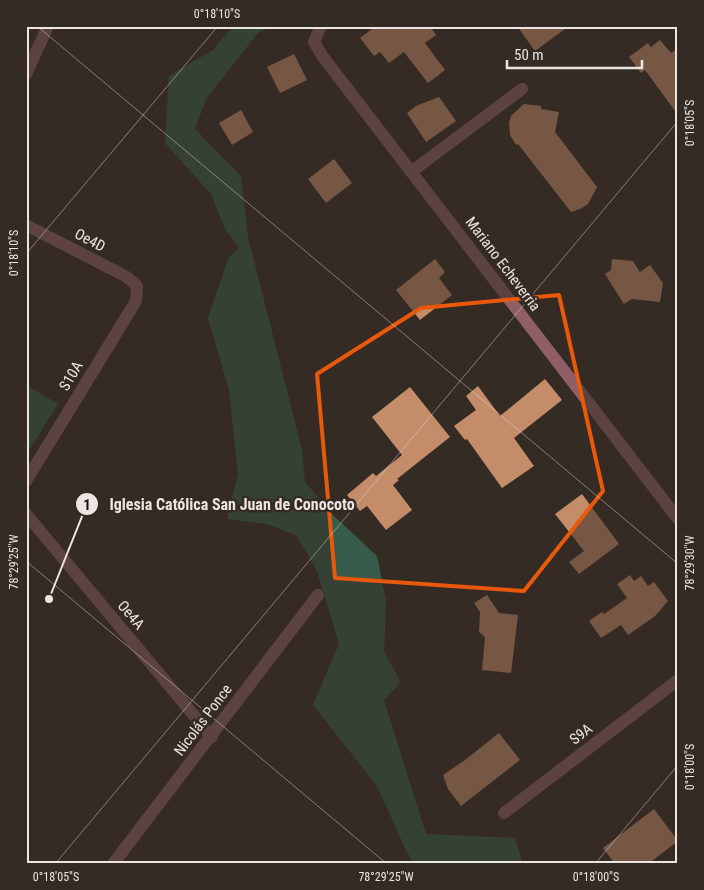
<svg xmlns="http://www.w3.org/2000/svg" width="704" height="890" viewBox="0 0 704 890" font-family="'Roboto Condensed',sans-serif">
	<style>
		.green { fill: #385c4b }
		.building { fill: #c48c68 }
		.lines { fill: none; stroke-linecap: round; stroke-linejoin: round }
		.minor { stroke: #8f5e67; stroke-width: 12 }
		.marked { fill: none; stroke: #e8590c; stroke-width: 4; stroke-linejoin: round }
		.ticks { fill: none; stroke: #ece5e1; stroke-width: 1; stroke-opacity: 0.45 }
		.labels { text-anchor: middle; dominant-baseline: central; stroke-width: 5; stroke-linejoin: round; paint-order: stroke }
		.street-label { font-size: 15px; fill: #ece5e1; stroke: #352b25 }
		.leader { fill: none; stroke: #ece5e1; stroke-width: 2 }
		.callout-dot { fill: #ece5e1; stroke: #352b25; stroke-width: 2 }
		.mark-label { font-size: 15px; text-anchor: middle; font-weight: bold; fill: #111 }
		.callout-label { font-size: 16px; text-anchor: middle; font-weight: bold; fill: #ece5e1; stroke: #352b25; stroke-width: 5; stroke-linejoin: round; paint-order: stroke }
		.neatline { fill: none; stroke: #ece5e1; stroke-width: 2 }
		.ticks-label { font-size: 12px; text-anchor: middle; fill: #ece5e1 }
	</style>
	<rect width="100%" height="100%" fill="#352b25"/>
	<!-- green -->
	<g class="green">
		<path d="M233 26H272L258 33 206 99 195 129 241 176 248 237 302 450 305 482 334 516 377 556 386 601 384 652 401 682 384 700 426 834 515 838 523 864H414L405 848 377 786 313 705 339 644 317 571 297 536 267 524 227 519 238 474 229 390 208 318 228 259 239 247 225 229 211 194 165 143 169 76 213 50Z"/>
		<path d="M26 385 58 404 26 455Z"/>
	</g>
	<!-- building -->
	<g class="building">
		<path d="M376 26H430L436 35 425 43 445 70 428 83 404 52 389 63 380 52 374 56 360 38Z"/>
		<path d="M517 26H569L535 51Z"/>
		<path d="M660 40 671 53 678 48V115L645 70 641 73 629 57 648 43 651 47Z"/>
		<path d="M294 54 307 80 280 93 267 67Z"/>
		<path d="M439 97 456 121 426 142 407 113 416 106Z"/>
		<path d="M524 104 541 106V109L559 112 555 132 597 187 588 204 580 209 571 212 518 144 516 145 510 135 509 123 511 116Z"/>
		<path d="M241 110 253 132 232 145 219 123Z"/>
		<path d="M334 159 352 183 326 203 308 179Z"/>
		<path d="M435 259 445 272 439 278 452 295 420 320 396 290Z"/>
		<path d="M612 259 633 261 640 272 650 265 663 283 660 302 632 299 624 304 605 274 611 270Z"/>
		<path d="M545 379 562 400 514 438 534 466 502 488 467 439 465 440 454 426 476 410 466 396 478 386 500 416Z"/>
		<path d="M410 387 450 437 397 479 399 480 393 485 412 510 386 530 367 506 360 511 347 495 373 473 376 476 402 455 372 417Z"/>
		<path d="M582 494 619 544 579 574 569 562 584 551 555 514Z"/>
		<path d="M630 575 634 581 641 576 648 586 654 582 668 601 655 616 628 635 621 625 601 638 589 621 602 612 604 614 627 598 617 584Z"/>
		<path d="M487 595 499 613 518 615 511 673 482 670 485 637 479 632 480 612 474 603Z"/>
		<path d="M499 733 520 760 461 806 448 789 443 775 465 760Z"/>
		<path d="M654 809 678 841 648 864H615L603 848Z"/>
	</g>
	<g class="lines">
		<!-- minor -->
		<g class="minor">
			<path d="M321 26 314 42 323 57 678 519"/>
			<path d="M26 74 48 26"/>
			<path d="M411 172 522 89"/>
			<path d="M26 225 127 277 137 286 136 301 26 481"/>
			<path d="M26 514 212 737"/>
			<path d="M504 813 678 680"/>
			<path d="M113 864 318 595"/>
		</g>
	</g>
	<!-- marked area -->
	<path d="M0 0H704V890H0ZM559 295 603 491 524 591 335 578 317 374 421 308Z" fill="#352b25" fill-opacity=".55" fill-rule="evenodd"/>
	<path class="marked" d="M559 295 603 491 524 591 335 578 317 374 421 308Z"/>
	<!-- ticks -->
	<path class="ticks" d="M37 26 678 564M26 254 218 26M26 561 387 864M55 864 678 121M595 864 678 765"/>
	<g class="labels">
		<!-- street labels -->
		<g class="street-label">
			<text transform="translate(90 240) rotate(28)">Oe4D</text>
			<text transform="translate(503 264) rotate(53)">Mariano Echeverria</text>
			<text transform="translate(71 376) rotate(-59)">S10A</text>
			<text transform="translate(131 615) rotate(50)">Oe4A</text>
			<text transform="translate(203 720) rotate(-53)">Nicolás Ponce</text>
			<text transform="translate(581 734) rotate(-37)">S9A</text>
		</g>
	</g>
	<!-- callouts -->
	<path class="leader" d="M49 599L87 504"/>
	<g class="callout-dot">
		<circle cx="49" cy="599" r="5"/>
		<circle cx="87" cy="504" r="12"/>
	</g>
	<g class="mark-label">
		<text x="87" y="510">1</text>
	</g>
	<g class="callout-label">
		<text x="232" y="510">Iglesia Católica San Juan de Conocoto</text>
	</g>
	<!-- border -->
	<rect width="704" height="890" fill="none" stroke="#352b25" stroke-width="55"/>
	<!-- scale -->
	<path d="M507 60v8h135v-8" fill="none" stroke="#ece5e1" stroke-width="2.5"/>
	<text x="514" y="60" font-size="15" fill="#ece5e1" stroke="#352b25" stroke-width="4" paint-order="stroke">50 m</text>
	<rect x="28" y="28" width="648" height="834" class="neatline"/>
	<g class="ticks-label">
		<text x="217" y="18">0°18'10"S</text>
		<text transform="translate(690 123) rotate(-90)" y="4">0°18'05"S</text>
		<text transform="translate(14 253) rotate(-90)" y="4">0°18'10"S</text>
		<text transform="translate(14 562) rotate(-90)" y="4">78°29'25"W</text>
		<text transform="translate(690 563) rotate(-90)" y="4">78°29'30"W</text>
		<text transform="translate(690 767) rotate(-90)" y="4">0°18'00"S</text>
		<text x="56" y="881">0°18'05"S</text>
		<text x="386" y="881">78°29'25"W</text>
		<text x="596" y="881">0°18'00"S</text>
	</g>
</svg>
